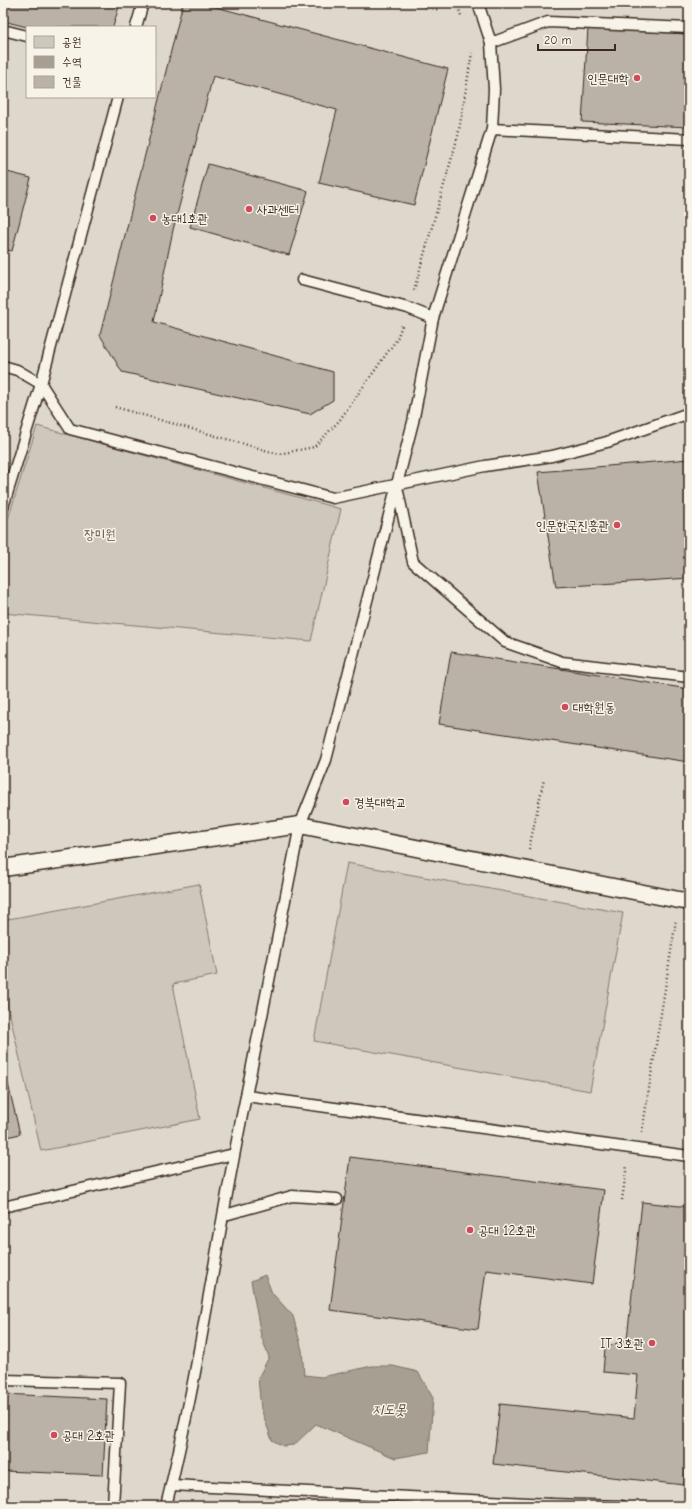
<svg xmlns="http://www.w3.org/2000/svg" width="692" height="1509" viewBox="0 0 692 1509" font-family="'Comic Neue','Poor Story',sans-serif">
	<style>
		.built { fill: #ddd7cc; fill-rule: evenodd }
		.green { fill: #cec8bc; stroke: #84796d }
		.water { fill: #a89f93; stroke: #7c7064 }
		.building { fill: #bab2a7; stroke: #3b2a1e }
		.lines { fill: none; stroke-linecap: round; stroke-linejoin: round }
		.service-casing { stroke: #3b2a1e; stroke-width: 13 }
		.pedestrian-casing { stroke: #3b2a1e; stroke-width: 19 }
		.path { stroke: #3b2a1e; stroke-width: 2.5; stroke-dasharray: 1 3; stroke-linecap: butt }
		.service { stroke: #f7f3e8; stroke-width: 10 }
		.pedestrian { stroke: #f7f3e8; stroke-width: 16 }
		.poi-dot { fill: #d1495b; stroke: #f7f3e8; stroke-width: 1.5 }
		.labels { text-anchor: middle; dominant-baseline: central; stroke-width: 3; stroke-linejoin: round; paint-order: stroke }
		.poi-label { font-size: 13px; fill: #3b2a1e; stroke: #f7f3e8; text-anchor: start }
		.park-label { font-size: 13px; fill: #605246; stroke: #f7f3e8 }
		.water-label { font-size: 14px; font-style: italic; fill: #615347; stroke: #f7f3e8 }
	</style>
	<rect width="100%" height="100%" fill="#ece7dc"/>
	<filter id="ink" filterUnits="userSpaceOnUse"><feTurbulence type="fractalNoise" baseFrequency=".025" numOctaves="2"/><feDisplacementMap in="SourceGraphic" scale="8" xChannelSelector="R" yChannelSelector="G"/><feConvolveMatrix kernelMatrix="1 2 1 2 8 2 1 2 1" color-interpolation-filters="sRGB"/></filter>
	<g filter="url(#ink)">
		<!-- built -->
		<path class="built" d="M3 3H689V1506H3ZM27 27H155V97H27Z"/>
		<!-- green -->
		<g class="green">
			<path d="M37 426 341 509 311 641 3 613V535Z"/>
			<path d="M347 863 623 913 590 1091 314 1041Z"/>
			<path d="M199 884 217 975 173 984 200 1119 41 1151 3 985V920Z"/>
		</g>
		<!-- water -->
		<path class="water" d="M265 1275 272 1293 293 1316 302 1350 304 1375 322 1377 372 1366H393L418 1372 433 1398 429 1452 395 1458 316 1424 294 1445 283 1446 272 1440 261 1409 258 1378 269 1357 261 1336 251 1281Z"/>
		<!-- building -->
		<g class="building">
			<path d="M3 3H120L113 27H27L3 21Z"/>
			<path d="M183 3H201L448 69 414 205 319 183 337 110 213 76 173 230 154 322 333 372V400L310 414 122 372 100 335Z"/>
			<path d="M588 28 689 34V127L582 122Z"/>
			<path d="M208 164 308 191 289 255 190 227Z"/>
			<path d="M3 171 31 178 12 251 3 249Z"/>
			<path d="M689 459V578L556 587 538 472Z"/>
			<path d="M451 652 689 689V762L439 724Z"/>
			<path d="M3 1063 20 1134 3 1138Z"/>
			<path d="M350 1157 604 1190 592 1284 486 1270 478 1329 330 1310Z"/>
			<path d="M642 1202 689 1207V1436L684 1485 493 1464 500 1404 634 1418 638 1375 603 1372 605 1348 627 1339Z"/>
			<path d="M3 1394 107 1399 103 1475 3 1471Z"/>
		</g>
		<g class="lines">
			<defs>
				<g id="service">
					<path d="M478 3 491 43 494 89 492 129 433 318 413 422 326 760 300 825 246 1096 689 1156"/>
					<path d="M136 27 143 3"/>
					<path d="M3 30 27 36"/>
					<path d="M491 43 548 22 689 28"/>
					<path d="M492 129 689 139"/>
					<path d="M302 280 408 308 433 318"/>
					<path d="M3 366 17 370 41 384 70 429 333 498 485 466 552 456 607 442 689 413"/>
					<path d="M397 487 413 562 505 642 562 662 689 677"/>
					<path d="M3 507 41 384 118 97"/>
					<path d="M3 1207 234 1154"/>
					<path d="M225 1215 292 1196 337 1199"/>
					<path d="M3 1380 120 1383 113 1506"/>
					<path d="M171 1485 550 1504V1506"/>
					<path d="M550 1504 622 1506"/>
					<path d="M166 1506C200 1371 217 1232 246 1096"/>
				</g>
				<path id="pedestrian" d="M3 868 300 825 689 902"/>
			</defs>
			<!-- service casing -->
			<use href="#service" class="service-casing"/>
			<!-- pedestrian casing -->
			<use href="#pedestrian" class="pedestrian-casing"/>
			<!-- path -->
			<g class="path">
				<path d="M409 3 440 10"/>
				<path d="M457 3 461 16"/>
				<path d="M414 290 458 136 472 53"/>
				<path d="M115 407 279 454 314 447 339 421 397 339 402 325"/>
				<path d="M529 849 544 779"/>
				<path d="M642 1132 676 920"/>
				<path d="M622 1200 627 1165"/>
			</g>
			<!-- service -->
			<use href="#service" class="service"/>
			<!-- pedestrian -->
			<use href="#pedestrian" class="pedestrian"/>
		</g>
	</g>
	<!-- markers -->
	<g class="poi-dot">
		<circle cx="637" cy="78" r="4"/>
		<circle cx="249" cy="209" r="4"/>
		<circle cx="153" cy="218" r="4"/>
		<circle cx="617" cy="525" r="4"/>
		<circle cx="565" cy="707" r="4"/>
		<circle cx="346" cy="802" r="4"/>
		<circle cx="470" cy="1230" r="4"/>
		<circle cx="652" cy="1343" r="4"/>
		<circle cx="54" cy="1435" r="4"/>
	</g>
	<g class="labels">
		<!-- poi labels -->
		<g class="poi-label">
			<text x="629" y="78" text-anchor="end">인문대학</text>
			<text x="257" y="209">사과센터</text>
			<text x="161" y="218">농대1호관</text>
			<text x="609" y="525" text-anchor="end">인문한국진흥관</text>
			<text x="573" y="707">대학원동</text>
			<text x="354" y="802">경북대학교</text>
			<text x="478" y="1230">공대 12호관</text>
			<text x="644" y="1343" text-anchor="end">IT 3호관</text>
			<text x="62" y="1435">공대 2호관</text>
		</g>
		<!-- park labels -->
		<g class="park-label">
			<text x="100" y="534">장미원</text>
		</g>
		<!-- water labels -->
		<g class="water-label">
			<text x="389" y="1409">지도못</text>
		</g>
	</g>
	<!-- margin -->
	<rect width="692" height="1509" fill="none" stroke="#f7f3e8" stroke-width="16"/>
	<rect x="8" y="8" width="676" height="1493" fill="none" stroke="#3b2a1e" stroke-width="1.5" filter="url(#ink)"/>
	<!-- legend -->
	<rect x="26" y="26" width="130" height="72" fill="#f7f3e8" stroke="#aca397"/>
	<rect x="34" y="36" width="20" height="12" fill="#cec8bc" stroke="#aca397"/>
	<text x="62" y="46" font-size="12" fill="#3b2a1e">공원</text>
	<rect x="34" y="56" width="20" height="12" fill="#a89f93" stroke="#aca397"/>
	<text x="62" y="66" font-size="12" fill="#3b2a1e">수역</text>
	<rect x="34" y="76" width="20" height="12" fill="#bab2a7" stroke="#aca397"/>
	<text x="62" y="86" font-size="12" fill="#3b2a1e">건물</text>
	<!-- scale -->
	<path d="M538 44v6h77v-6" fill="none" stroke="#3b2a1e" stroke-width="2"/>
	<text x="544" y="44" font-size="12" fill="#3b2a1e" stroke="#f7f3e8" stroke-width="3" paint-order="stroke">20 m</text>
</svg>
